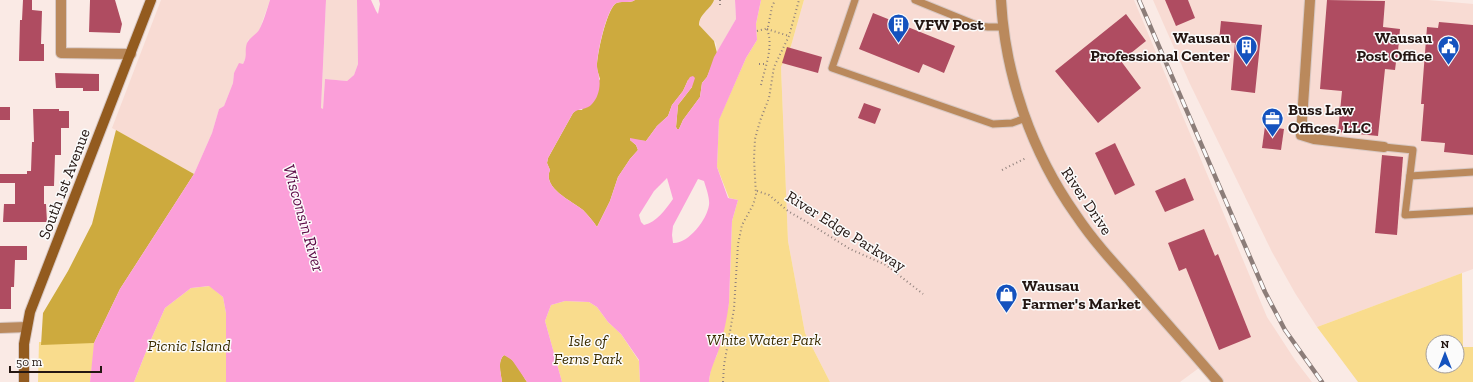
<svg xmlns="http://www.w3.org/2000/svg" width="1473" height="382" viewBox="0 0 1473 382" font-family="'Zilla Slab',serif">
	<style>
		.built { fill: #f8dbd3 }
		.green { fill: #f9dc8d; fill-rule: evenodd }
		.forest { fill: #cdaa3e }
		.water { fill: #fb9fd9; fill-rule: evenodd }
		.building { fill: #af4c61 }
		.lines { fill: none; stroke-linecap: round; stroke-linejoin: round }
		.lane-casing { stroke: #d8c8c3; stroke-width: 9 }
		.street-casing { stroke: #d8c8c3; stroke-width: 12 }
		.secondary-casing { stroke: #d8c8c3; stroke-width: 12 }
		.path { stroke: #91827d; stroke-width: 2; stroke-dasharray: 1 3; stroke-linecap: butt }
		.lane { stroke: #ba895c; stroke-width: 7 }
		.street { stroke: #ba895c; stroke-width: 10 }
		.secondary { stroke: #935b1f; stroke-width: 10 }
		.rail-casing { stroke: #8c7d79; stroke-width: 4.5 }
		.rail { stroke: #fbfbfb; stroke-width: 3; stroke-dasharray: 9; stroke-linecap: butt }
		.labels { text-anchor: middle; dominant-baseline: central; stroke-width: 3; stroke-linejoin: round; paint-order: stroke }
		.poi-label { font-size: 16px; font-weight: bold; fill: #241612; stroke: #fbfbfb; text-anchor: start }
		.street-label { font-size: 16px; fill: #241612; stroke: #fbfbfb }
		.park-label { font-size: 16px; font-style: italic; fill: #3b2d00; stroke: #fbfbfb }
		.water-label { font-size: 17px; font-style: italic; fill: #5c0b46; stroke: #fbfbfb }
	</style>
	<rect width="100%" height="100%" fill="#faeae5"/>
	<!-- built -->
	<g class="built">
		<path d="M161 0H270L259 31 255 36 248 40 247 44 246 57 243 64 234 73 233 83 224 106 219 109 212 133 194 174 112 128Z"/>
		<path d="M326 0H357L358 64 354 75 347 81 325 79 323 109H321Z"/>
		<path d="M714 0H735L736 19 717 53 716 43 699 25V22L704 13 712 4Z"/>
		<path d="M804 0H1134L1267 317 1295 360 1312 382H1218L1203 365 1180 382H830L805 333 788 241 781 67 791 46Z"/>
		<path d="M1153 0H1428L1473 4V269L1317 327 1295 293 1272 252 1190 84Z"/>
	</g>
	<!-- green -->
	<g class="green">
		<path d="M761 0H804L791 46 781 67 788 241 805 333 830 382H709L711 367 717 355 729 303 732 221 738 200 729 198 717 167 719 119 746 58 757 40 756 24Z"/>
		<path d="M1462 273 1463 347H1473V382H1358L1317 327ZM1433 342H1457V366H1433Z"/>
		<path d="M210 286 223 297 226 313V382H134L149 344 165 308 191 288Z"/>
		<path d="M565 301 589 302 597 307 608 322 621 334 639 361 640 382H562L545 321 551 305Z"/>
		<path d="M95 341 90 382H38L39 342Z"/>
	</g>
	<!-- forest -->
	<g class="forest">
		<path d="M635 0H714C711 9 699 14 699 25L714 41 717 53 707 77 702 83 700 97 683 120 679 129H677L676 127 678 105 692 87 688 80 683 91 672 105 668 116 657 126 646 141 630 140 636 145 638 150 630 159 618 177 610 201 597 227C593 221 588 215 583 210 572 201 542 188 550 170L547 163 548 158 573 113 576 110H582L600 79C599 75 597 71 597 67 597 54 606 13 615 4 620 0 629 4 635 0Z"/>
		<path d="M116 130 194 174 120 289 94 343 41 345 43 313 68 271 92 224Z"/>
		<path d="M504 355C515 358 521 373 527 382H502C501 374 497 361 504 355Z"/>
	</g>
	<!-- water -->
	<path class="water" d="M270 0H326L321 108 323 109 325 79 347 81 354 75 358 64 357 0H371L376 11 378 14 380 4 379 0H635C629 4 620 0 615 4 606 12 597 53 597 66 597 70 599 74 599 78 601 86 598 98 592 104 587 110 578 108 573 113L548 158 547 163 550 170C542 188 572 201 583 210 588 215 593 221 597 227L610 201 618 177 630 159 638 150 636 145 630 140V138L646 141 657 126 668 116 672 105 683 91 688 80 690 77 693 76 695 78 692 87 678 105 676 127 677 129H679L683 120 700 97 702 83 707 77 714 57 736 19 735 0H761L756 24 757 40 746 58 719 120 717 167 728 198 738 200 732 221 729 303C727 318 724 332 720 346 716 359 710 368 709 382H640L639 360 621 334 608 322 597 307 589 302 565 301 551 305 545 321 562 382H527L512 360 504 355C497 361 501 374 502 382H226V313L223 297 209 286 191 288 165 308 149 344 134 382H90L94 343 120 289 194 174 212 133 219 109 224 106 233 83 234 73 239 63 243 64C248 54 244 52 247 43 250 37 256 35 259 30 264 21 267 9 270 0ZM667 178 673 199C665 210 657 222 644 225L641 222 639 215 654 191ZM698 179 704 181C706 188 710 198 709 205 707 220 688 244 673 243L672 235 673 226Z"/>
	<!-- building -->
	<g class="building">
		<path d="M23 0H32V10L42 11 41 44H44V61H19L20 20H22Z"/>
		<path d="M90 0H115L122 24 120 33 89 32Z"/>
		<path d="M1165 0H1188L1195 18 1176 26Z"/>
		<path d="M1327 0 1385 1 1383 27 1400 29 1397 62H1396L1395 70 1385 69 1378 136 1338 132 1342 91 1320 89Z"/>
		<path d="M873 13 955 46 944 73 923 64 919 73 859 49Z"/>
		<path d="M1126 14 1146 41 1121 61 1141 88 1098 123 1055 71Z"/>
		<path d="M1221 21 1262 25 1255 93 1231 90 1235 43 1219 41Z"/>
		<path d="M1439 22 1473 25V155L1444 152 1445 143 1421 141 1424 104H1421L1427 27 1438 28Z"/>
		<path d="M787 47 822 57 818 73 782 63Z"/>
		<path d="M55 73 99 74V91H83V88H56Z"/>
		<path d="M864 103 881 109 875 124 858 118Z"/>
		<rect x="0" y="107" width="10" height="13"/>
		<path d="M33 109H59V111H69V128H61V155H55L54 186H44V204H46L47 222H3L4 204H15V183H0V174H27V171H31L32 142H34Z"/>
		<path d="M1265 126 1284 129 1281 150 1262 148Z"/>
		<path d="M1115 143 1135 185 1115 195 1095 153Z"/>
		<path d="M1382 155 1403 157 1397 235 1375 233Z"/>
		<path d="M1185 178 1194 200 1165 212 1155 191Z"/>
		<path d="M1204 229 1215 256 1218 254 1251 337 1219 350 1186 268 1179 271 1168 243Z"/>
		<path d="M0 246H27V260H15L14 287H11V309H0Z"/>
	</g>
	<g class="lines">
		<defs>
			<g id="lane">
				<path d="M855 0 832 68 993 124 1012 123 1026 118"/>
				<path d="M915 0 979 26 988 27H1004"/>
				<path d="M1384 147 1413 150 1405 215 1473 211"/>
				<path d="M1410 176 1473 172"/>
			</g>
			<g id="street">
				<path d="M61 0V53L131 54"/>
				<path d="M1001 0C1005 76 1032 153 1076 215 1092 239 1111 260 1130 281 1159 315 1189 348 1218 382"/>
				<path d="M1310 0 1301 135 1314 139 1384 147"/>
				<path d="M0 328 27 327"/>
			</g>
			<path id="secondary" d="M24 382V344L30 312 151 0"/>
		</defs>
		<!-- lane casing -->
		<use href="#lane" class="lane-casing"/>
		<!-- street casing -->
		<use href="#street" class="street-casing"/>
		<!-- secondary casing -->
		<use href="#secondary" class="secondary-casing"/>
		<!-- path -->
		<g class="path">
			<path d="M720 0V8"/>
			<path d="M767 29 789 36"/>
			<path d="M757 31 765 29 768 27 772 7 775 0"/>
			<path d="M759 64H766"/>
			<path d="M761 85C765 67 774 47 767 29"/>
			<path d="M1002 170 1026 158"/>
			<path d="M757 191 769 195 788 211 815 227 850 249 886 265 923 294"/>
			<path d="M723 382 724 365 734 309 738 244 742 225 753 205 756 195 754 159 755 139 760 121 769 98 774 67 789 36 799 0"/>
		</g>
		<!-- lane -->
		<use href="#lane" class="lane"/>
		<!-- street -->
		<use href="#street" class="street"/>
		<!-- secondary -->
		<use href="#secondary" class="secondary"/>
		<defs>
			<path id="rail" d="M1139 0 1265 292 1285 330 1322 382"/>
		</defs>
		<!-- rail casing -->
		<use href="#rail" class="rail-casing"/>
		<!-- rail -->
		<use href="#rail" class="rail"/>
	</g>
	<!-- icons -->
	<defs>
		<symbol id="building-pin" viewBox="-11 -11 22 30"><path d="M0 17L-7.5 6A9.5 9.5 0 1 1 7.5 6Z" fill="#1452be" stroke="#fbfbfb"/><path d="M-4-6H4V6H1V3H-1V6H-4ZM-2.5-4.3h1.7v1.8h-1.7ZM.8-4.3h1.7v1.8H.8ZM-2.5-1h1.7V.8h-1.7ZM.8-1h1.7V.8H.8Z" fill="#fff"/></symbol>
		<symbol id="civic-pin" viewBox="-11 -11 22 30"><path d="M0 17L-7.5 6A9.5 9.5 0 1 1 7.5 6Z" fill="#1452be" stroke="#fbfbfb"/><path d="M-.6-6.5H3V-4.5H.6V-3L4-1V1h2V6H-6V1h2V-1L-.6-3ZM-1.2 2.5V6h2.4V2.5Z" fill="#fff"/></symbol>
		<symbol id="office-pin" viewBox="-11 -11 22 30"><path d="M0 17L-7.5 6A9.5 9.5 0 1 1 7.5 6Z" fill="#1452be" stroke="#fbfbfb"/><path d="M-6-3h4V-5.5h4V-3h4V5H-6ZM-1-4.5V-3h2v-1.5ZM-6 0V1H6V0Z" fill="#fff"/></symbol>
		<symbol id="shop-pin" viewBox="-11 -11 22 30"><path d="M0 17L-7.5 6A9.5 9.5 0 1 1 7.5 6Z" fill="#1452be" stroke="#fbfbfb"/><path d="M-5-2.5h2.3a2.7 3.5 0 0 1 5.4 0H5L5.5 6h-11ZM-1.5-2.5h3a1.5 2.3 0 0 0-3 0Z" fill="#fff"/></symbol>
	</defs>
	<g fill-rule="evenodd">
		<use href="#building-pin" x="886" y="12" width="25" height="34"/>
		<use href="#building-pin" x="1234" y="34" width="25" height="34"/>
		<use href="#civic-pin" x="1436" y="34" width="25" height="34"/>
		<use href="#office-pin" x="1260" y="106" width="25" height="34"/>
		<use href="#shop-pin" x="994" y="282" width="25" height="34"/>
	</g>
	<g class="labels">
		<!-- poi labels -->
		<g class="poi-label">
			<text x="914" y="24">VFW Post</text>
			<text x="1230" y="37" text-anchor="end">Wausau<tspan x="1230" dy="18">Professional Center</tspan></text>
			<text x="1432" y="37" text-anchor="end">Wausau<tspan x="1432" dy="18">Post Office</tspan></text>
			<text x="1288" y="109">Buss Law<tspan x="1288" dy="18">Offices, LLC</tspan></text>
			<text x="1022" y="285">Wausau<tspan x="1022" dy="18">Farmer's Market</tspan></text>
		</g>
		<!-- street labels -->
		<g class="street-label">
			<text transform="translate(64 184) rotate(-69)">South 1st Avenue</text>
			<text transform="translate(1087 201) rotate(56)">River Drive</text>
			<text transform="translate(846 231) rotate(32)">River Edge Parkway</text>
		</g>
		<!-- park labels -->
		<g class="park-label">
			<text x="764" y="339">White Water Park</text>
			<text x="588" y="340">Isle of<tspan x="588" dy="18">Ferns Park</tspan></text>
			<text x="189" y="345">Picnic Island</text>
		</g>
		<!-- water labels -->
		<g class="water-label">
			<text transform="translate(304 218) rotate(74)">Wisconsin River</text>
		</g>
	</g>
	<!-- north arrow -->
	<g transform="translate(1445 354)"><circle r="19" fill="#fbfbfb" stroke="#a59f9e"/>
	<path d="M0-3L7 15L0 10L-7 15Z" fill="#1452be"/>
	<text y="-6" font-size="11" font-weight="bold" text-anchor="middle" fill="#241612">N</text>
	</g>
	<!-- scale -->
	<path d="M10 366v6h91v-6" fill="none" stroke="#241612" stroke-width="2"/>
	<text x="16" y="366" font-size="12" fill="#241612" stroke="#fbfbfb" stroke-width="3" paint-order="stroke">50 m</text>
</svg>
